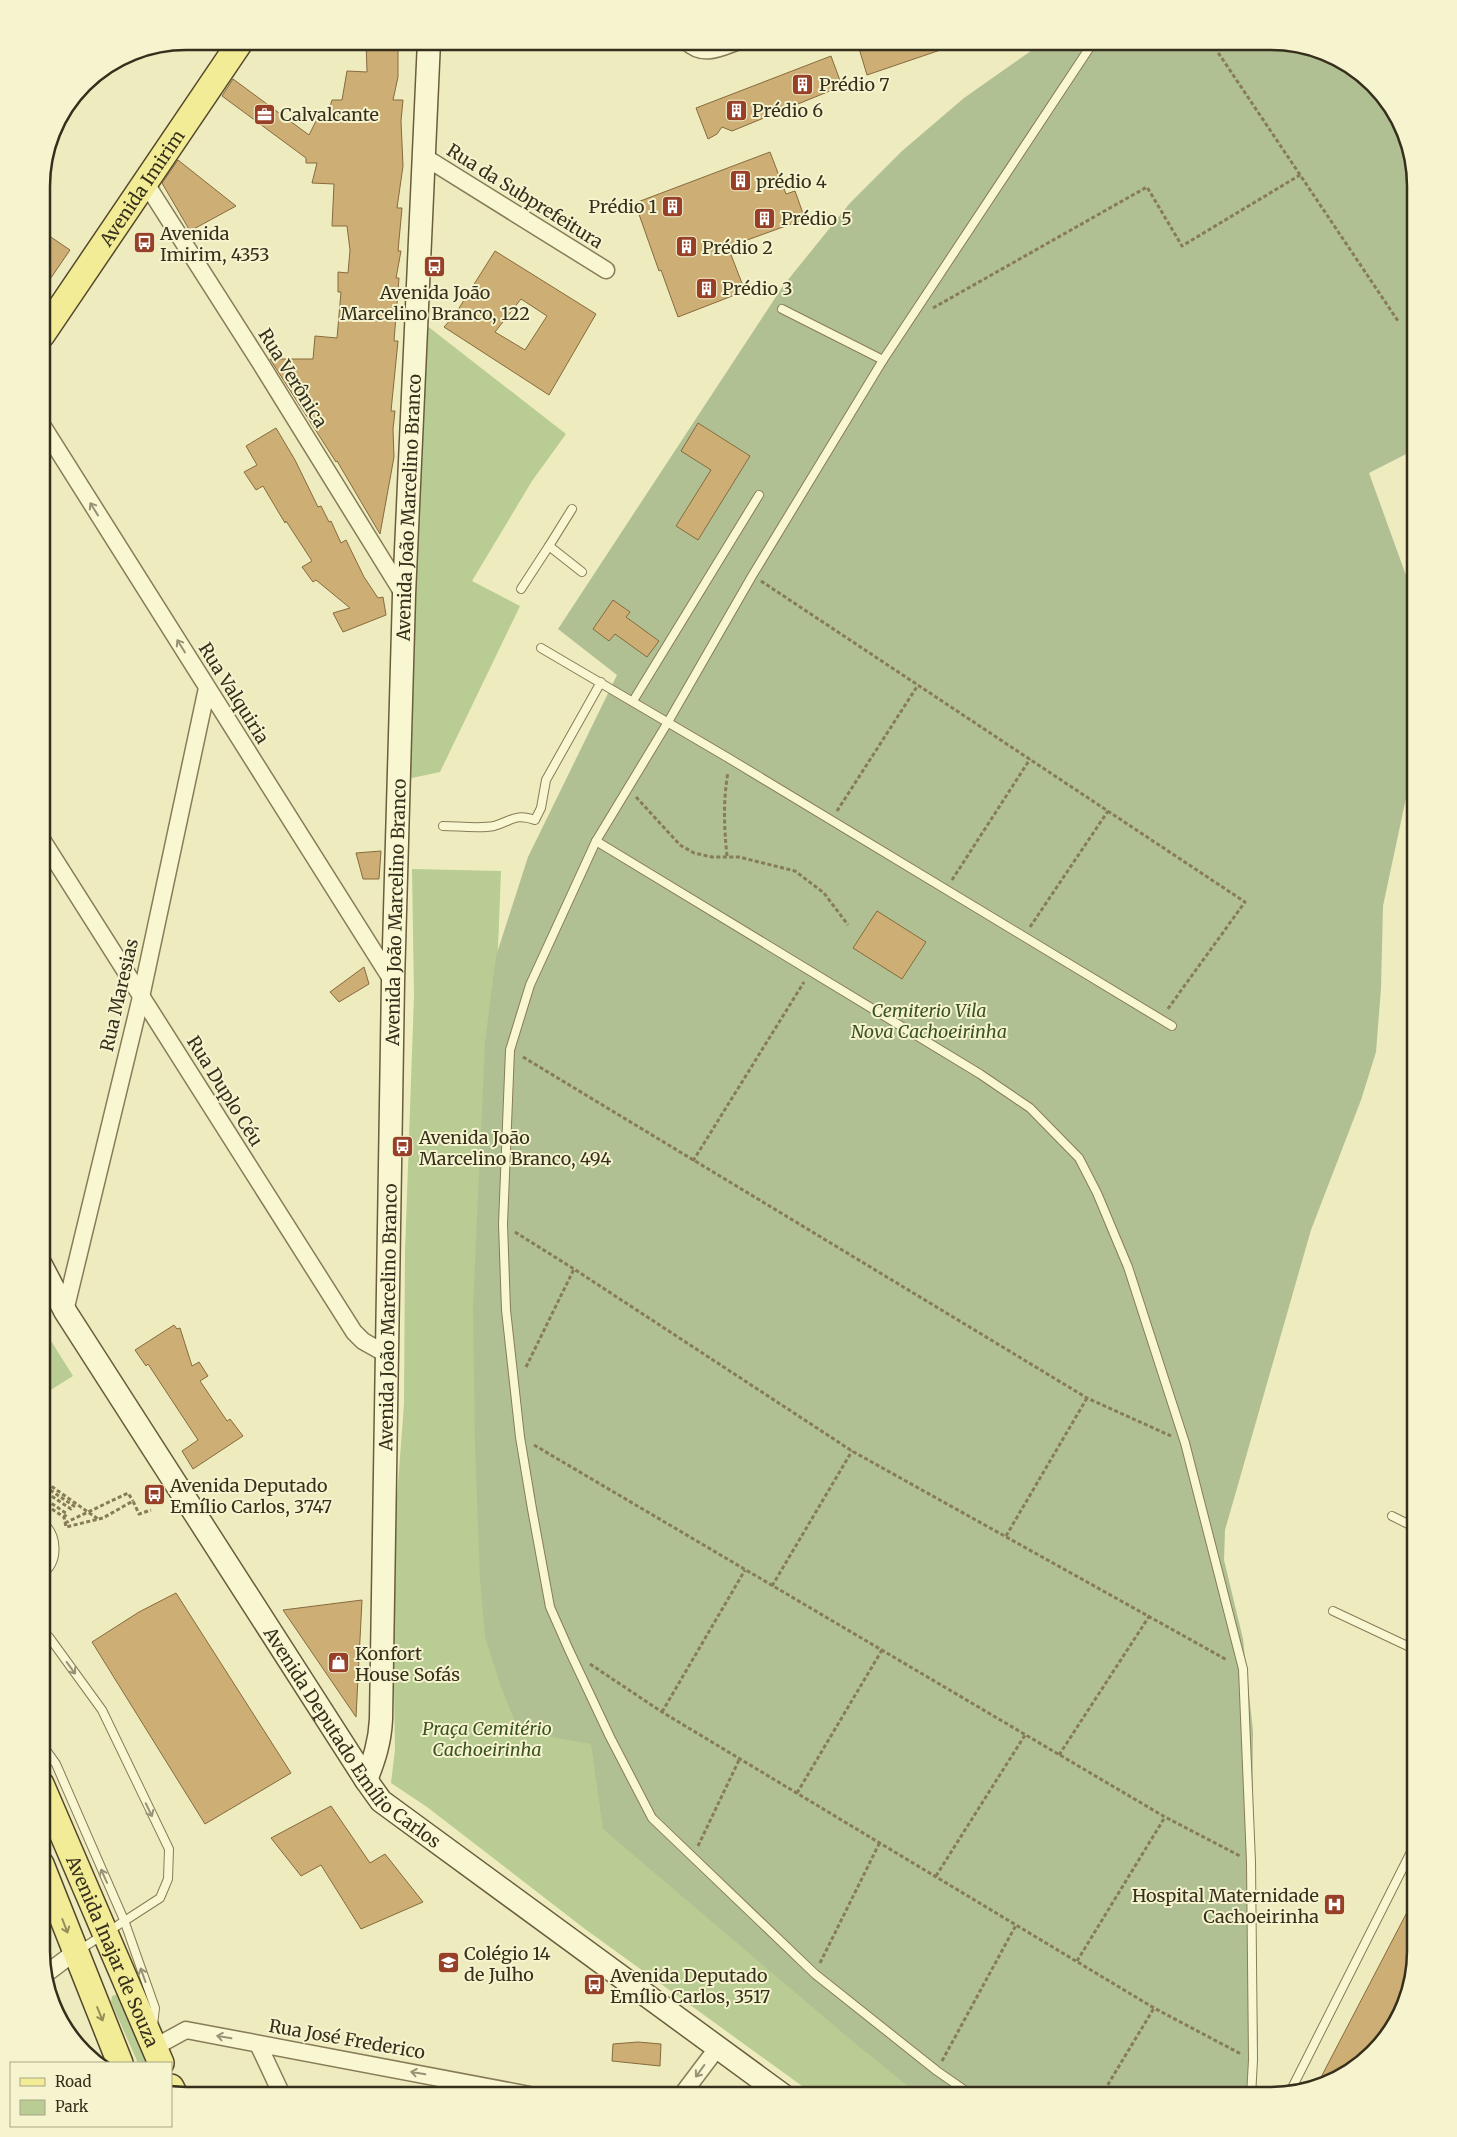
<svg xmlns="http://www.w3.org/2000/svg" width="1457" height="2137" viewBox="0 0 1457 2137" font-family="Merriweather,serif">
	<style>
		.green { fill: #b8cc93 }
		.cemetery { fill: #b0c093 }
		.building { fill: #cdae74; stroke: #866b3d; fill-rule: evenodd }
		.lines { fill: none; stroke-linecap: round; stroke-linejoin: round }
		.lane-casing { stroke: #877c57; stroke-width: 10 }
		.street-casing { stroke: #877c57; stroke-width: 19 }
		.secondary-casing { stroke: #695d3b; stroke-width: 25 }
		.primary-casing { stroke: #54482c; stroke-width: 28 }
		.path { stroke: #877c57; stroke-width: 3; stroke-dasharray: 4 2.5; stroke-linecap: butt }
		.lane { stroke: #f9f7d2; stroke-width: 8 }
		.street { stroke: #f9f7d2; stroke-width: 16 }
		.secondary { stroke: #f9f7d2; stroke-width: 22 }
		.primary { stroke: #f3ec96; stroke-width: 25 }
		.path-bridge { stroke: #877c57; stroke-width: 3; stroke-dasharray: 4 2.5; stroke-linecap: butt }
		.oneway { stroke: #989377 }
		.oneway2 { stroke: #948e59 }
		.labels { text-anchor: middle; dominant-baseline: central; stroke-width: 4; stroke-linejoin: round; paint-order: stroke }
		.poi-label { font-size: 18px; fill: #362f1c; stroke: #f6f4cf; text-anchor: start }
		.street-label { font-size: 18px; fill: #362f1c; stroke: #f6f4cf }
		.park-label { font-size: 18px; font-style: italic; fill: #3b5322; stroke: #f6f4cf }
		.rim { fill: none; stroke: #362f1c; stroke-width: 2.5 }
	</style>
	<rect width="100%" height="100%" fill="#eeebbf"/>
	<!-- green -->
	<g class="green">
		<path d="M426 325 566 434 532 481 472 581 520 606 440 772 407 779Z"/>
		<path d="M412 869 501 871 493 1074 951 2096H816L585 1929 427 1807 391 1783 395 1750 392 1563 404 1404 405 1252 414 996Z"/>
		<path d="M41 1325 73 1376 41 1396Z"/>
		<path d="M122 1993 153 2063H138L111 2002 112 1996Z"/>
	</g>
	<!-- cemetery -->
	<path class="cemetery" d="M1045 41 1280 42 1351 65 1397 114 1416 186V449L1369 473 1416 603V739L1406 798 1383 906 1381 988 1376 1052 1361 1100 1311 1230 1225 1530 1224 1560 1243 1639 1253 1731 1252 1859 1258 2040 1256 2096H920L851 2040 603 1829 591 1744 519 1731 501 1687 485 1637 480 1579 475 1445 473 1307 485 1043 496 956 528 857 617 675 558 629 783 286 850 203 902 151 964 98Z"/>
	<!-- building -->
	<g class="building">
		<path d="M366 41H398V77L393 100H403L401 121 403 166 397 208H402L398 251H401L396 278H399L394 341H398L391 411H395L393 429 394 457 380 534 337 461 336 462 270 359H313L315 336 337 338 341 292H338V272L348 273 350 250 347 226H332L334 184 312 183 317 163H306V158L222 96 233 79 309 135 317 119H326L332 100H342L347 71 367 72Z"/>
		<path d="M869 41H957L958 44 867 75 858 45Z"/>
		<path d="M831 56 842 86 732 131 722 127 717 134 708 139 696 108Z"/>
		<path d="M770 152 786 194 795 191 805 219 728 247 745 291 678 317 661 270 659 271 635 203Z"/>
		<path d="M178 160 236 206 190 231 162 183Z"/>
		<path d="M42 231 70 250 42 291Z"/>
		<path d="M495 251 596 314 549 395 444 327 454 316ZM521 299 547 316 525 350 495 332Z"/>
		<path d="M698 423 750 456 698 540 676 526 711 470 681 451Z"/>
		<path d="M276 428 295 460 318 507 321 506 329 522 331 521 341 543 346 540 364 577 378 598 383 597 386 615 343 632 333 613 350 608 316 580 313 582 302 567 312 561 286 521 285 523 263 486 256 490 244 472 257 465 246 446Z"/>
		<path d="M613 600 630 612 626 617 659 641 647 657 615 634 609 641 593 629Z"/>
		<path d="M381 851 379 879H363L356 853Z"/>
		<path d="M877 911 926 942 902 979 853 948Z"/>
		<path d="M364 967 369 984 339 1002 330 992Z"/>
		<path d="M174 1325 177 1329 180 1328 192 1366 199 1362 208 1376 200 1381 227 1421 230 1419 243 1436 193 1469 182 1451 198 1440 148 1364 146 1366 135 1350Z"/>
		<path d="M176 1593 291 1773 205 1824 92 1642 139 1612Z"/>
		<path d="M362 1600 356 1717 283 1610Z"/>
		<path d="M331 1806 370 1863 385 1854 423 1902 361 1929 321 1865 301 1876 271 1838Z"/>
		<path d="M1416 1895V1952L1399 2015 1393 2012 1377 2043 1343 2077 1318 2083Z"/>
		<path d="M638 2042 661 2044 660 2066 612 2061 613 2044Z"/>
	</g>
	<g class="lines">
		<defs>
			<g id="lane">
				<path d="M782 309 883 360"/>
				<path d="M549 546 572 509"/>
				<path d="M521 589 549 546 582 572"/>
				<path d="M541 648 730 759 1172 1026"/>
				<path d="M633 701 759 495"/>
				<path d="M443 826C457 826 480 829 494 826 512 821 515 813 535 820L541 808 546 780 601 682"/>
				<path d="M596 841 980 1074 1030 1108 1079 1158 1097 1193 1128 1267 1185 1443 1243 1669 1251 1862 1253 2060 1251 2096"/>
				<path d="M1392 1516 1416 1528"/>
				<path d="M41 1575C60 1562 58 1534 41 1521"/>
				<path d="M1333 1611 1416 1650"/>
				<path d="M41 1629 49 1637 102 1710 169 1849 168 1879 160 1898 78 1951"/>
				<path d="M41 1743 56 1764 124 1920 155 2008 153 2025"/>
				<path d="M1291 2090 1416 1842"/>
				<path d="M973 2096 937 2071 815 1974 652 1818 610 1737 569 1650 550 1607 532 1509 520 1437 506 1310 503 1224 510 1050 530 985 596 841 668 722 752 576 883 360 1094 41"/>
			</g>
			<g id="street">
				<path d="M686 41C703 58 720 48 739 41"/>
				<path d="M423 156 606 270"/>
				<path d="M145 182 261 364 404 595"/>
				<path d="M42 425 393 982"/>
				<path d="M41 838 354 1332 363 1341 386 1354"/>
				<path d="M65 1311 141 997 207 688"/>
				<path d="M47 1973 75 1952"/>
				<path d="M258 2044 282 2095"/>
				<path d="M155 2047 186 2030 535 2096"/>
				<path d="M681 2096 718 2047"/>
			</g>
			<g id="secondary">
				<path id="s1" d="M41 1265 65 1311 366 1780 381 1801 784 2096"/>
				<path id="s2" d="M366 1780C374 1760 380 1742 381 1719L393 982 404 595 429 41"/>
			</g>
			<g id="primary">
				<path id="s3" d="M42 335 241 41"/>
				<path id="s4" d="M41 1784 161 2063"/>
				<path d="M41 1864 120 2063"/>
				<path d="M171 2087 175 2095"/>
			</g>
		</defs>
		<!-- lane casing -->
		<use href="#lane" class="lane-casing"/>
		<!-- street casing -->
		<use href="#street" class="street-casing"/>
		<!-- secondary casing -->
		<use href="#secondary" class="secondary-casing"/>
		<!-- primary casing -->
		<use href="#primary" class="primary-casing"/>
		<!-- path -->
		<g class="path">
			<path d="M1211 42 1398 321"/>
			<path d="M933 308 1147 187 1182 246 1300 175"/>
			<path d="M761 581 1245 902 1167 1010"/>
			<path d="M636 797 680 845 694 853 712 857H739L795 871 824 893 848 925"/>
			<path d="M837 811 918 685"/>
			<path d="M727 856C724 827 723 801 728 772"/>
			<path d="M952 880 1030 759"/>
			<path d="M1030 927 1108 811"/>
			<path d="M523 1057 1087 1398 1171 1436"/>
			<path d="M693 1161 804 982"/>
			<path d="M515 1232 574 1269 852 1451 1227 1660"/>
			<path d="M526 1367 574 1269"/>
			<path d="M534 1445 1165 1817 1240 1856"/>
			<path d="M41 1489 71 1509 74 1506 41 1484"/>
			<path d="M41 1496 67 1514 64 1517"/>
			<path d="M41 1502 64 1517 66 1527 103 1518 133 1501 139 1514 151 1510"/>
			<path d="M65 1523 128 1493 133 1501"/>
			<path d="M1006 1536 1087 1398"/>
			<path d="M772 1586 852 1451"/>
			<path d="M590 1664 662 1712 1154 2008 1241 2054"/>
			<path d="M662 1712 745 1570"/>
			<path d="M1059 1755 1150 1615"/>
			<path d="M797 1793 882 1650"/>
			<path d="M698 1846 740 1758"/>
			<path d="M936 1876 1025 1735"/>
			<path d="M1077 1961 1165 1817"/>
			<path d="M820 1963 880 1842"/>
			<path d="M942 2061 1016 1925"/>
			<path d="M1101 2096 1154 2008"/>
		</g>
		<!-- lane -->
		<use href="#lane" class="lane"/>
		<!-- street -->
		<use href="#street" class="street"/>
		<!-- secondary -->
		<use href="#secondary" class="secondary"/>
		<!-- primary -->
		<use href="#primary" class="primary"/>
		<!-- path-bridge -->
		<path class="path-bridge" d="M41 1479 98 1519"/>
	</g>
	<!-- one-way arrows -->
	<defs><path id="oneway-shaft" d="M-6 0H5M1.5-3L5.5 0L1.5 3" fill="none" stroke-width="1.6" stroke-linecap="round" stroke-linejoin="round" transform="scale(1.25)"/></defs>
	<g class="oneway">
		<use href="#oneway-shaft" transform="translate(94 509) rotate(-122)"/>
		<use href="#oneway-shaft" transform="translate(181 646) rotate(-122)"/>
		<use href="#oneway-shaft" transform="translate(71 1668) rotate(54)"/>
		<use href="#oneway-shaft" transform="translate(149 1810) rotate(64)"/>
		<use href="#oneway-shaft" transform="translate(104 1876) rotate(-114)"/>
		<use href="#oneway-shaft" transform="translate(143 1975) rotate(-110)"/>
		<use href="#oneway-shaft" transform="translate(224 2037) rotate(-170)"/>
		<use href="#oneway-shaft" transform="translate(700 2071) rotate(126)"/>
		<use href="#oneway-shaft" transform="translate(418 2073) rotate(-170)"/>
	</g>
	<g class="oneway2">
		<use href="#oneway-shaft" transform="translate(65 1926) rotate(69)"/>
		<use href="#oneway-shaft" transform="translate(100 2014) rotate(68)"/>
	</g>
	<!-- icons -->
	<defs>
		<symbol id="building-square" viewBox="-11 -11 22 22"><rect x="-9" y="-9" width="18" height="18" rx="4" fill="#974027" stroke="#f6f4cf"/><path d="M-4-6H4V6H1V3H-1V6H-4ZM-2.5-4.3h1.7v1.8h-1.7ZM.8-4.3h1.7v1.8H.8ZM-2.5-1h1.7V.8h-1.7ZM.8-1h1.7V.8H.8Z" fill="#fff"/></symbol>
		<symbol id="office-square" viewBox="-11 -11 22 22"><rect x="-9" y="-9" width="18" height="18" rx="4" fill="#974027" stroke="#f6f4cf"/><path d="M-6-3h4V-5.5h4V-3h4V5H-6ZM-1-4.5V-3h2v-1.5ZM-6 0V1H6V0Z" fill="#fff"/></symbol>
		<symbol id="bus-square" viewBox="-11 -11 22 22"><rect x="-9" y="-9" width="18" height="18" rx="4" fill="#974027" stroke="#f6f4cf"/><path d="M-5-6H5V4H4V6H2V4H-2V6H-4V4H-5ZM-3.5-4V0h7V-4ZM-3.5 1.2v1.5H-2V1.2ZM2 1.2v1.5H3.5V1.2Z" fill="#fff"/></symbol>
		<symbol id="shop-square" viewBox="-11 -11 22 22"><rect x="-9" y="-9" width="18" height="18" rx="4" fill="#974027" stroke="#f6f4cf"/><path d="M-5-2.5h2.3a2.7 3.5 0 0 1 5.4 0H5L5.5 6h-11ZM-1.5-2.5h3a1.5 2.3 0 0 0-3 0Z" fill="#fff"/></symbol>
		<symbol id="hospital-square" viewBox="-11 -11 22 22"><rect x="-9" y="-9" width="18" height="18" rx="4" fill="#974027" stroke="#f6f4cf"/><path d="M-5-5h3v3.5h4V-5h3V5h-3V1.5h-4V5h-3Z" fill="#fff"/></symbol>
		<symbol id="school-square" viewBox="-11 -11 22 22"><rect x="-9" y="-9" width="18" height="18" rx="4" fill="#974027" stroke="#f6f4cf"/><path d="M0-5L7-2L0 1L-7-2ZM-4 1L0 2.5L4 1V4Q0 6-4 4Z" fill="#fff"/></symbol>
	</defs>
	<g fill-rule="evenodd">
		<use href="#building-square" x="790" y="72" width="25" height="25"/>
		<use href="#building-square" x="724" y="98" width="25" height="25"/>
		<use href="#office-square" x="252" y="102" width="25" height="25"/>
		<use href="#building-square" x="728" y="168" width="25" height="25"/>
		<use href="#building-square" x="660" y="194" width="25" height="25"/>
		<use href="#building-square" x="752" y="206" width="25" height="25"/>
		<use href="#bus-square" x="132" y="230" width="25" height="25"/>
		<use href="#building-square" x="674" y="234" width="25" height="25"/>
		<use href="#bus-square" x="422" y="254" width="25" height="25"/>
		<use href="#building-square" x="694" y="276" width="25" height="25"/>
		<use href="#bus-square" x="390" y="1134" width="25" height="25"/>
		<use href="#bus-square" x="142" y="1482" width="25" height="25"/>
		<use href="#shop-square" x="326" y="1650" width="25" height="25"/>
		<use href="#hospital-square" x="1322" y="1892" width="25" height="25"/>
		<use href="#school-square" x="436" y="1950" width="25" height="25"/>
		<use href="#bus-square" x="582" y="1972" width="25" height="25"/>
	</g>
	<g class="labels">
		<!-- poi labels -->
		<g class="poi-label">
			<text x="819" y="84">Prédio 7</text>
			<text x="752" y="110">Prédio 6</text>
			<text x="280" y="114">Calvalcante</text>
			<text x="756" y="181">prédio 4</text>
			<text x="657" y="206" text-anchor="end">Prédio 1</text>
			<text x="781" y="218">Prédio 5</text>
			<text x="160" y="233">Avenida<tspan x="160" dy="21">Imirim, 4353</tspan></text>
			<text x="702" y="247">Prédio 2</text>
			<text x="722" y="288">Prédio 3</text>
			<text x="435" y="292" text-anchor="middle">Avenida João<tspan x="435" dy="21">Marcelino Branco, 122</tspan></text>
			<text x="419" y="1137">Avenida João<tspan x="419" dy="21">Marcelino Branco, 494</tspan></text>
			<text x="170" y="1485">Avenida Deputado<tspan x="170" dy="21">Emílio Carlos, 3747</tspan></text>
			<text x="355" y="1653">Konfort<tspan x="355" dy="21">House Sofás</tspan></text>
			<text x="1319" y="1895" text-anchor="end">Hospital Maternidade<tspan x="1319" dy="21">Cachoeirinha</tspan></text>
			<text x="464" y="1953">Colégio 14<tspan x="464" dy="21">de Julho</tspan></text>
			<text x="610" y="1975">Avenida Deputado<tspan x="610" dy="21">Emílio Carlos, 3517</tspan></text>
		</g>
		<!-- street labels -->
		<g class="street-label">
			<text stroke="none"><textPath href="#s3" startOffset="178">Avenida Imirim</textPath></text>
			<text transform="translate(525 196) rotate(32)">Rua da Subprefeitura</text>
			<text transform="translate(293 378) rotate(58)">Rua Verônica</text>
			<text stroke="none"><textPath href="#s2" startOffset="1275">Avenida João Marcelino Branco</textPath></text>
			<text transform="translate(234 693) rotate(58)">Rua Valquiria</text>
			<text stroke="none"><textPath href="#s2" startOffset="870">Avenida João Marcelino Branco</textPath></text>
			<text transform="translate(119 995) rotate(-77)">Rua Maresias</text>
			<text transform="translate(225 1091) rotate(58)">Rua Duplo Céu</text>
			<text stroke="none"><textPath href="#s2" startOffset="465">Avenida João Marcelino Branco</textPath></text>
			<text stroke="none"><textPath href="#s1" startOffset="568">Avenida Deputado Emílio Carlos</textPath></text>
			<text stroke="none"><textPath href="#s4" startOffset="182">Avenida Inajar de Souza</textPath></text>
			<text transform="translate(347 2039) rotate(10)">Rua José Frederico</text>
		</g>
		<!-- park labels -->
		<g class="park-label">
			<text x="929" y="1010">Cemiterio Vila<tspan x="929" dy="21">Nova Cachoeirinha</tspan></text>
			<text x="487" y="1728">Praça Cemitério<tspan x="487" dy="21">Cachoeirinha</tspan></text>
		</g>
	</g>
	<!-- crop -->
	<path d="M0 0H1457V2137H0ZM186 50H1271A136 136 0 0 1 1407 186V1951A136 136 0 0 1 1271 2087H186A136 136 0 0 1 50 1951V186A136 136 0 0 1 186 50Z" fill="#f6f4cf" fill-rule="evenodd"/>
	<path class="rim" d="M186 50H1271A136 136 0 0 1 1407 186V1951A136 136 0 0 1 1271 2087H186A136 136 0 0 1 50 1951V186A136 136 0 0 1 186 50Z"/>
	<!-- legend -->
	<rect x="10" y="2062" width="162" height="65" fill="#f6f4cf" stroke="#a9a587"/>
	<rect x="20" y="2078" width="25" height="8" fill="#f3ec96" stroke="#a9a587"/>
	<text x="55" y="2087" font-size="15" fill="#362f1c">Road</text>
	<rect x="20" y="2100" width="25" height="15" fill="#b8cc93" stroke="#a9a587"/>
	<text x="55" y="2112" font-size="15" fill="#362f1c">Park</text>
</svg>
